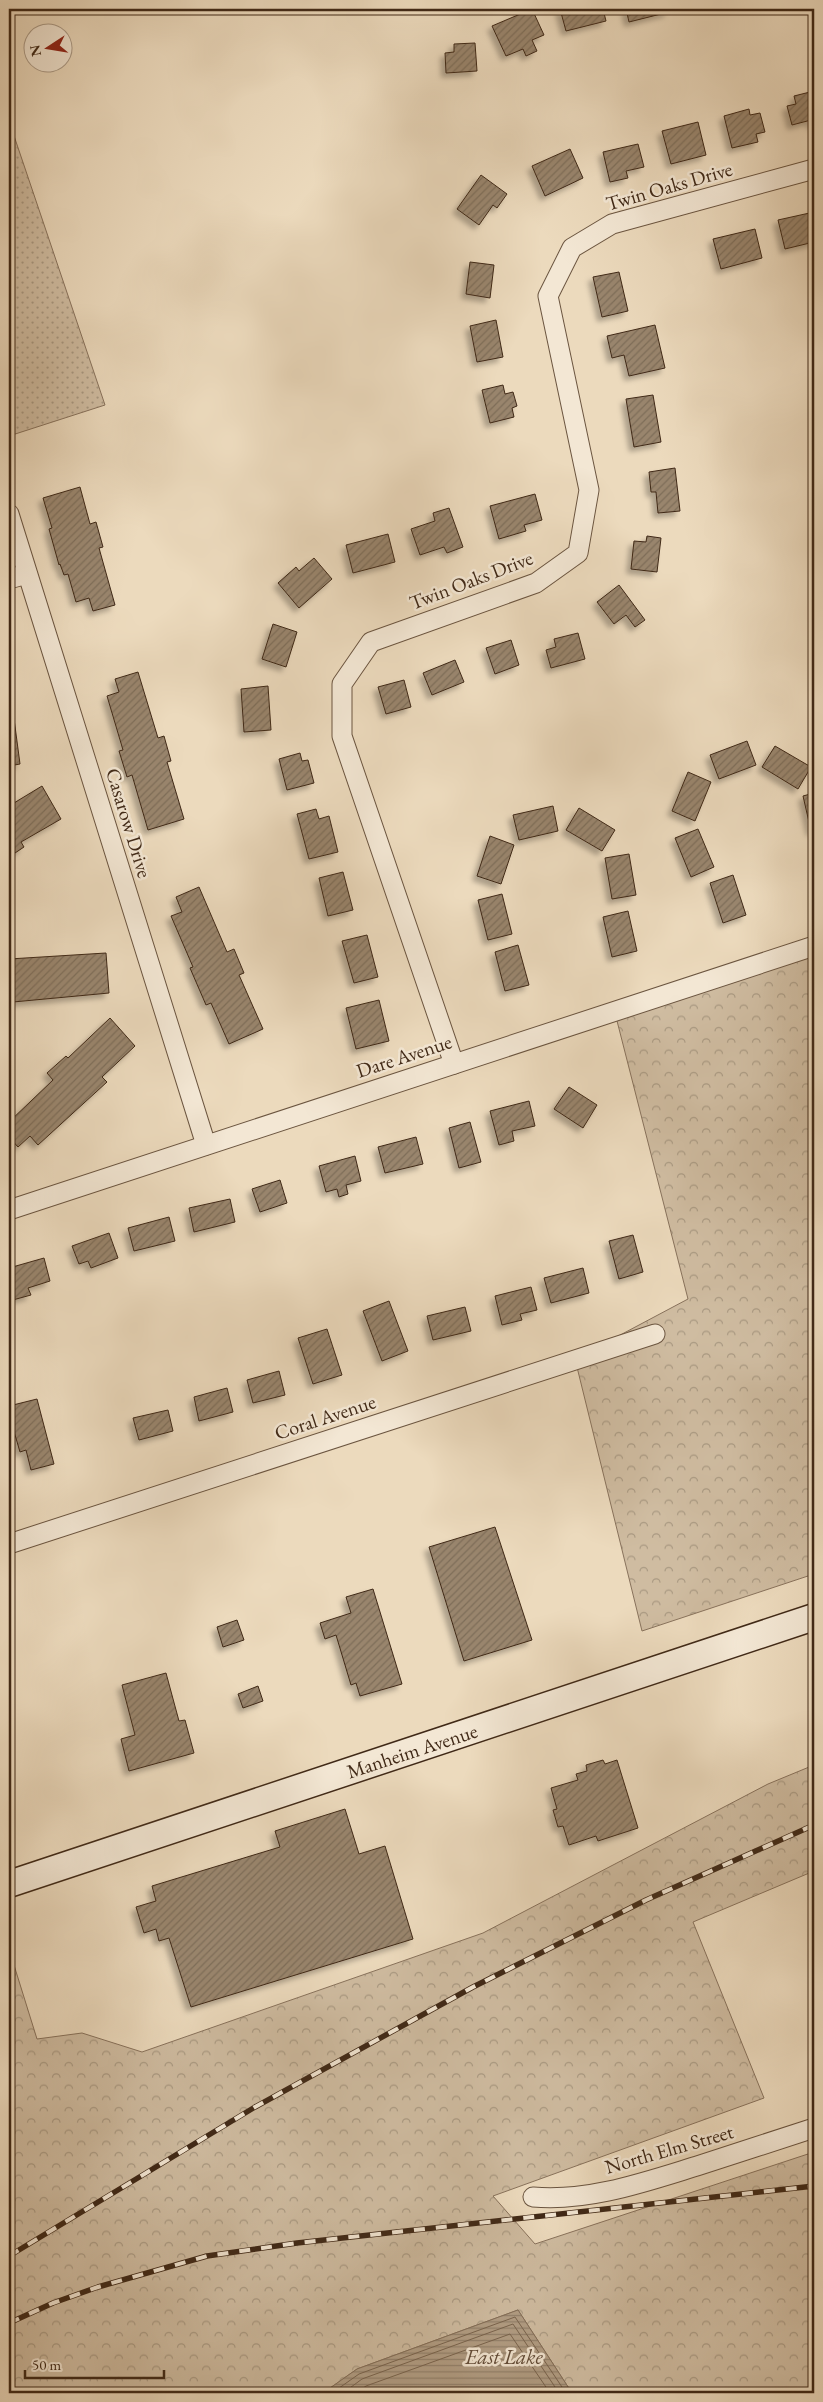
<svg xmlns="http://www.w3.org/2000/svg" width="823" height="2402" viewBox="0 0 823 2402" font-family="'EB Garamond',serif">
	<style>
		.grass { fill: url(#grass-dots); stroke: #88725c }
		.forest { fill: url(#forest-crowns); stroke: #88725c }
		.water { fill: url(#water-rules); stroke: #846f59 }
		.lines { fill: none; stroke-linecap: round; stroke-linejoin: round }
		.shore { stroke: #79644e; stroke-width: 1 }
		.building { fill: url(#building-hatch); stroke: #402917; filter: url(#shadow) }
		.street-casing { stroke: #6b5540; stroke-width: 21 }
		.secondary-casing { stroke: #402917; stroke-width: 29 }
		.street { stroke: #f3e7d4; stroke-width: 19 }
		.secondary { stroke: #f3e7d4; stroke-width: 26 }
		.rail-casing { stroke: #402917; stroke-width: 5.5 }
		.rail { stroke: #f3e7d4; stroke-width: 4; stroke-dasharray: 11; stroke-linecap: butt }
		.labels { text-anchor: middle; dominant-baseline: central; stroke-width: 5; stroke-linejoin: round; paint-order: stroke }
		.street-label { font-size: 20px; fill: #402917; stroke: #f3e7d4 }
		.water-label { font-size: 21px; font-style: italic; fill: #624c38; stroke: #f3e7d4 }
	</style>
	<defs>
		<pattern id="grass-dots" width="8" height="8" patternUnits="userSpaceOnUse" patternTransform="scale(1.25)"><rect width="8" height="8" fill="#cfbca1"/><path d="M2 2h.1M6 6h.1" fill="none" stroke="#a99982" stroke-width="1.8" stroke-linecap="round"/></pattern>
		<pattern id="forest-crowns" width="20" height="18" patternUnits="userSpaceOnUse" patternTransform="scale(1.25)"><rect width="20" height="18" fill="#cfbca1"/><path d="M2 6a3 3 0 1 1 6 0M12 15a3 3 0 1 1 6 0" fill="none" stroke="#a99982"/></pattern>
		<pattern id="water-rules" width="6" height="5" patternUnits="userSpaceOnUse" patternTransform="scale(1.25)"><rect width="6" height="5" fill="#b29e85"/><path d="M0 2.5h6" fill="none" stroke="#92816c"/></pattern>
		<pattern id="building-hatch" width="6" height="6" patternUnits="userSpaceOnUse" patternTransform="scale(1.25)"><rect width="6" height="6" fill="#99856d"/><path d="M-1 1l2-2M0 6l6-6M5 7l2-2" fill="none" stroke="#7e6d59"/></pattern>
		<filter id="shadow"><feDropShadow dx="-4.5" dy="4.5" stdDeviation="2.5" flood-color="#0004"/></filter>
	</defs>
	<rect width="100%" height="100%" fill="#ecdabd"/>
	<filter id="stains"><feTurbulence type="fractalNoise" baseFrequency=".004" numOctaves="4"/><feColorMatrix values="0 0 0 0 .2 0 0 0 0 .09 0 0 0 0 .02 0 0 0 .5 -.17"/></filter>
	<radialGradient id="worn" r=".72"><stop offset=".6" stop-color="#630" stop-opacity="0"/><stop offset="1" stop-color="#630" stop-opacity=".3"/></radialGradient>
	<!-- grass -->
	<path class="grass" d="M9 121 105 405 9 436Z"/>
	<!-- forest -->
	<g class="forest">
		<path d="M814 949V1574L642 1631 575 1359 688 1299 615 1013Z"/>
		<path d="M814 1765V1871L693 1922 764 2098 493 2196 535 2244 814 2152V2393H572L518 2310 357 2369 323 2393H9V1949L37 2039 82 2033 142 2052 483 1933 768 1784Z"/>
	</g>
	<!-- water -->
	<path class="water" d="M518 2310 572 2393H323L357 2369Z"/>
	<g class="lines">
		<!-- shore -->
		<g class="shore">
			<path d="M332 2393 359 2374 515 2317 566 2393"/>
			<path d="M343 2393 362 2379 513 2324 559 2393"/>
			<path d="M356 2393 366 2386 510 2334 550 2393"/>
		</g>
	</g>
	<!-- building -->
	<g class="building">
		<path d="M532 9 544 35 532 40 537 51 526 56 523 49 506 56 492 26Z"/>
		<path d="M560 9H603L606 21 566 31Z"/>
		<path d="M626 9H668L669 12 629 22Z"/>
		<path d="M475 43 477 71 446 73 445 53 454 52V44Z"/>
		<path d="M814 91V125H812L811 120 792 125 787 106 796 104 794 96Z"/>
		<path d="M749 109 750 115 760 113 765 132 756 134 758 142 732 148 724 116Z"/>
		<path d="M698 122 706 155 671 164 662 131Z"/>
		<path d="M638 144 644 167 626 171 628 178 610 182 603 152Z"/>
		<path d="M570 149 583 178 545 196 532 166Z"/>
		<path d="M481 175 507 194 497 208 493 205 479 225 457 209Z"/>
		<path d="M814 212V242L785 249 778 220Z"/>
		<path d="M755 229 762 258 721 269 713 239Z"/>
		<path d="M470 262 494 265 490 298 466 294Z"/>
		<path d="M619 272 628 311 602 317 593 277Z"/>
		<path d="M496 320 503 357 477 362 470 326Z"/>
		<path d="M655 325 665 368 629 376 624 355 612 358 607 336Z"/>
		<path d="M503 385 505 394 513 392 517 406 512 408 514 417 490 423 482 390Z"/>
		<path d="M653 395 661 442 634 447 626 399Z"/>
		<path d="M675 468 680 511 658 513 656 492H651L649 472Z"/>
		<path d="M80 487 90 524 96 522 103 547 99 548 115 605 93 611 89 598 76 602 68 574 64 575 60 564 59 565 49 529 52 528 43 498Z"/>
		<path d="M535 494 542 520 524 525 526 531 499 539 490 506Z"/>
		<path d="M449 508 463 547 447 553 444 547 420 555 411 529 435 521 433 513Z"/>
		<path d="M388 534 395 562 353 573 346 545Z"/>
		<path d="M647 536 661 538 657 572 631 569 634 541 646 542Z"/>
		<path d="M314 558 332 579 299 608 278 583 296 567 299 571Z"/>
		<path d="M619 585 645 620 635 627 626 615 614 624 597 602Z"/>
		<path d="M273 624 297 632 286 667 262 659Z"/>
		<path d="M578 633 585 659 551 668 546 650 556 647 554 639Z"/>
		<path d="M511 640 519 665 495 674 486 648Z"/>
		<path d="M455 660 464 682 432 695 423 673Z"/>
		<path d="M138 672 158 738 164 736 171 761 167 762 184 819 148 830 132 775 127 777 119 751 123 750 107 696 119 692 115 679Z"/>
		<path d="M404 680 411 707 386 714 378 687Z"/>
		<path d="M9 681 20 764 9 766Z"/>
		<path d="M268 686 271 730 244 732 241 689Z"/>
		<path d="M747 741 756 765 719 779 710 755Z"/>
		<path d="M775 746 811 767 798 789 762 767Z"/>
		<path d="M300 753 302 761 308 760 314 783 287 790 279 759Z"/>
		<path d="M688 772 711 782 695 821 672 811Z"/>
		<path d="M42 786 61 819 21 842 24 847 9 857V806Z"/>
		<path d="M814 793V831H811L803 796Z"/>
		<path d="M553 806 558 831 519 840 513 815Z"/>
		<path d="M579 808 615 830 602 851 566 830Z"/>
		<path d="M316 809 319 819 329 816 338 852 309 859 297 814Z"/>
		<path d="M698 829 714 867 691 877 675 838Z"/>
		<path d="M490 836 514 845 501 884 477 876Z"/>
		<path d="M629 854 636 895 612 899 605 858Z"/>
		<path d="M343 872 353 910 328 916 319 878Z"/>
		<path d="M733 875 746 915 723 923 710 883Z"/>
		<path d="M199 887 227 952 234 949 244 973 239 975 263 1029 229 1044 211 1003 206 1005 190 968 193 967 171 916 182 912 176 897Z"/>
		<path d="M502 894 512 934 488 940 478 900Z"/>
		<path d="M628 911 637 951 612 957 603 917Z"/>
		<path d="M367 935 378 977 354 983 342 941Z"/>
		<path d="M518 945 529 985 505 991 495 952Z"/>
		<path d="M106 953 109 993 13 1002V995H9V959Z"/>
		<path d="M379 1000 389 1041 356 1049 346 1008Z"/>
		<path d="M110 1018 135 1046 102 1077 107 1082 38 1145 30 1136 18 1147 9 1137V1122L53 1080 47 1073 66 1056 68 1058Z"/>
		<path d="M569 1087 597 1105 583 1128 554 1109Z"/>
		<path d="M529 1101 535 1126 512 1131 514 1141 499 1145 490 1111Z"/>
		<path d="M470 1122 481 1162 459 1168 449 1128Z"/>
		<path d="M416 1137 423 1164 385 1173 378 1147Z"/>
		<path d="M355 1156 361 1181 346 1185 348 1194 339 1197 337 1189 326 1192 319 1166Z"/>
		<path d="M280 1180 287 1203 260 1212 252 1189Z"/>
		<path d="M230 1199 235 1222 194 1232 189 1208Z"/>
		<path d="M169 1217 175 1241 134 1251 128 1228Z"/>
		<path d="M109 1233 118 1258 91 1268 88 1261 79 1264 72 1246Z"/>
		<path d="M633 1235 643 1272 619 1279 609 1241Z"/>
		<path d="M44 1258 50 1281 28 1288 31 1295 9 1301V1268Z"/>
		<path d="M583 1268 589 1293 551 1303 544 1278Z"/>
		<path d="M531 1287 537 1310 520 1314 522 1320 502 1325 495 1296Z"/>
		<path d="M389 1301 408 1351 382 1361 363 1311Z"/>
		<path d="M465 1307 471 1331 433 1340 427 1316Z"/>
		<path d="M327 1329 342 1375 313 1384 298 1338Z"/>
		<path d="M279 1371 285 1395 253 1403 247 1380Z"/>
		<path d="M227 1388 233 1412 199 1421 194 1397Z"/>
		<path d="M37 1399 54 1464 31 1470 26 1450 20 1452 13 1428 9 1429V1406Z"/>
		<path d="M168 1410 173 1431 139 1440 133 1418Z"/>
		<path d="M495 1527 532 1640 464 1661 429 1547Z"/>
		<path d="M373 1589 402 1684 360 1696 356 1683 351 1685 336 1635 325 1639 320 1623 351 1613 346 1597Z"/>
		<path d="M237 1620 244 1640 223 1647 217 1627Z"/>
		<path d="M166 1673 179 1721 185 1720 194 1753 129 1771 121 1739 135 1735 122 1685Z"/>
		<path d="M258 1686 263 1701 243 1708 238 1694Z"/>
		<path d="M603 1760 605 1764 617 1760 638 1828 598 1841 596 1836 569 1845 563 1826 558 1827 553 1810 557 1809 551 1788 578 1780 576 1774 587 1771 586 1765Z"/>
		<path d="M345 1809 359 1854 385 1846 413 1939 191 2007 169 1938 159 1941 156 1929 144 1933 136 1907 156 1901 152 1886 280 1847 275 1831Z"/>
	</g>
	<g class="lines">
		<defs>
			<g id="street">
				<path d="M9 514 206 1145"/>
				<path d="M9 579 27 574"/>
				<path d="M454 1064 342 736V684L371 642 536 583 578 553 589 490 548 296 572 248 612 224 814 169"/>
				<path d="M9 1210 814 946"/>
				<path d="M9 1544 655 1334"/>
				<path d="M533 2197C588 2202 645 2182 697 2166 736 2153 775 2141 814 2128"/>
			</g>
			<path id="secondary" d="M9 1884 814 1617"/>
		</defs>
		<!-- street casing -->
		<use href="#street" class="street-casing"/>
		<!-- secondary casing -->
		<use href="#secondary" class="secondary-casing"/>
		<!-- street -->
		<use href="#street" class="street"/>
		<!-- secondary -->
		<use href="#secondary" class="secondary"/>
		<defs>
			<g id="rail">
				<path d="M9 2256 255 2107 473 1987 646 1900 814 1825"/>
				<path d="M9 2323 53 2303 98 2287 207 2256 297 2243 814 2186"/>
			</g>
		</defs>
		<!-- rail casing -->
		<use href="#rail" class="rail-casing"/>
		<!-- rail -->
		<use href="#rail" class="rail"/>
	</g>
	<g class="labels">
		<!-- street labels -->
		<g class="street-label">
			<text transform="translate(669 186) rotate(-16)">Twin Oaks Drive</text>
			<text transform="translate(471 580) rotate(-21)">Twin Oaks Drive</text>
			<text transform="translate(129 823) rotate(73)">Casarow Drive</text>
			<text transform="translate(404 1056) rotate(-18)">Dare Avenue</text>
			<text transform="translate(325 1417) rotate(-18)">Coral Avenue</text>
			<text transform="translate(412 1751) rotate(-18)">Manheim Avenue</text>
			<text transform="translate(669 2149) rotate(-16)">North Elm Street</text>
		</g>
		<!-- water labels -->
		<g class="water-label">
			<text x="504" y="2356">East Lake</text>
		</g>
	</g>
	<!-- margin -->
	<rect width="823" height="2402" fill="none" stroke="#ecdabd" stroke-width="30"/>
	<rect x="10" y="10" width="803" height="2382" fill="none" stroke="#402917" stroke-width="2.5"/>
	<rect x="15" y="15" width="793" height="2372" fill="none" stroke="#402917"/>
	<!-- north arrow -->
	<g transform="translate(48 48) rotate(258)"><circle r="24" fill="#f3e7d4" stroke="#ab9b88"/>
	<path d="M0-4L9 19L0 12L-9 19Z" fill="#8f2418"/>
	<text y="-8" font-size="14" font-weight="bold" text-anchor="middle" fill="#402917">N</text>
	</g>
	<!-- scale -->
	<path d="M25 2370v8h139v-8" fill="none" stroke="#402917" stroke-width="2.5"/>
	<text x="32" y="2370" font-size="15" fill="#402917" stroke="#f3e7d4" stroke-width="4" paint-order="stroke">50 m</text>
	<rect width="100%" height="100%" filter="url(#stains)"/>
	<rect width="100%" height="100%" fill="url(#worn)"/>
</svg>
